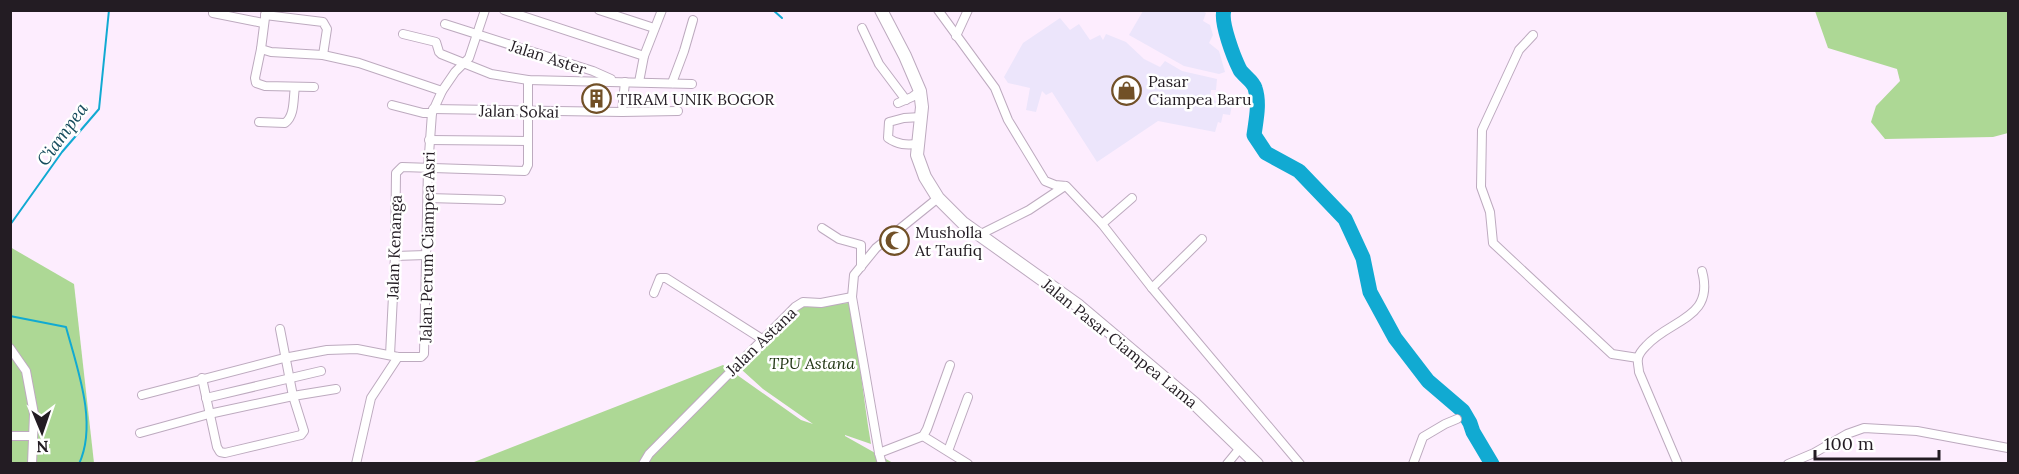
<svg xmlns="http://www.w3.org/2000/svg" width="2019" height="474" viewBox="0 0 2019 474" font-family="Lora,serif">
	<style>
		.commercial { fill: #ece5fb }
		.green { fill: #add895 }
		.lines { fill: none; stroke-linecap: round; stroke-linejoin: round }
		.stream { stroke: #11aad2; stroke-width: 2 }
		.river { stroke: #11aad2; stroke-width: 15 }
		.minor-casing { stroke: #bdaabf; stroke-width: 10 }
		.secondary-casing { stroke: #bdaabf; stroke-width: 14 }
		.minor { stroke: #fff; stroke-width: 8 }
		.secondary { stroke: #fff; stroke-width: 12 }
		.labels { text-anchor: middle; dominant-baseline: central; stroke-width: 5; stroke-linejoin: round; paint-order: stroke }
		.street-label { font-size: 16px; fill: #231c23; stroke: #fff }
		.poi-label { font-size: 16px; fill: #231c23; stroke: #fff; text-anchor: start }
		.park-label { font-size: 16px; font-style: italic; fill: #203513; stroke: #fff }
		.water-label { font-size: 18px; font-style: italic; fill: #154b5c; stroke: #fff }
	</style>
	<rect width="100%" height="100%" fill="#fdedfe"/>
	<!-- commercial -->
	<g class="commercial">
		<path d="M1143 11H1202L1206 13 1203 21 1210 25 1213 35 1209 43 1219 51 1225 72 1219 74 1184 66 1129 35Z"/>
		<path d="M1060 18 1070 30 1079 24 1090 40 1100 35 1103 40 1106 34 1126 42 1144 59 1160 67 1165 61 1182 71 1217 79 1216 90H1211L1210 99 1232 105 1230 115 1223 114 1221 123 1218 122 1215 132 1158 121 1097 162 1052 92 1046 95 1042 91 1036 112 1026 110 1030 88 1008 83 1004 77 1023 43Z"/>
	</g>
	<!-- green -->
	<g class="green">
		<path d="M1815 11H2008V133L1993 137 1885 139 1871 122 1876 106 1900 81 1897 69 1828 48Z"/>
		<path d="M10 247 74 284 94 463H11Z"/>
		<path d="M850 303C859 350 863 397 871 444L845 435V436L893 463 469 464 723 365 801 420 813 424 763 389 742 370C755 354 781 317 799 308 813 302 834 304 850 303Z"/>
	</g>
	<g class="lines">
		<!-- stream -->
		<g class="stream">
			<path d="M773 10 782 18"/>
			<path d="M10 225 62 152 99 109 109 10"/>
			<path d="M10 316 66 327C77 368 98 423 79 464"/>
		</g>
		<!-- river -->
		<path class="river" d="M1224 10C1220 22 1234 58 1240 70 1244 76 1253 81 1255 88 1260 103 1256 120 1254 135L1266 153 1299 171 1345 219 1363 258 1370 292 1395 338 1428 381 1463 411 1470 423 1473 432 1492 464"/>
		<defs>
			<g id="minor">
				<path d="M266 10 261 49 271 52 323 55 359 63 442 91"/>
				<path d="M504 10 644 56"/>
				<path d="M599 10 654 28"/>
				<path d="M938 10 995 88 1008 120 1045 181 1055 185 1066 186 1102 224 1152 288 1300 464"/>
				<path d="M213 13 263 23"/>
				<path d="M265 15 323 22 327 29 323 55"/>
				<path d="M445 24 593 71 611 79"/>
				<path d="M862 28 879 64 906 100"/>
				<path d="M403 34 436 42 439 52 441 54 491 74 528 80 692 84"/>
				<path d="M1533 35 1519 50 1482 130 1481 187 1490 212 1493 243 1612 354 1638 358"/>
				<path d="M956 36 968 10"/>
				<path d="M261 49 255 78 256 83 265 86 314 87"/>
				<path d="M639 82 644 56 662 10"/>
				<path d="M672 83 684 51 693 20"/>
				<path d="M898 103 912 97 920 91"/>
				<path d="M392 105 423 113H432"/>
				<path d="M433 109 622 112 678 111"/>
				<path d="M622 112 625 82"/>
				<path d="M259 122 285 123C295 116 293 99 295 87"/>
				<path d="M429 140 528 141"/>
				<path d="M918 144C906 145 898 145 888 138L889 122 904 118 921 117"/>
				<path d="M428 198 501 200"/>
				<path d="M1102 224 1132 198"/>
				<path d="M822 228 839 239 861 245V267"/>
				<path d="M979 235 1029 210 1065 186"/>
				<path d="M395 256 426 255"/>
				<path d="M1152 288 1202 239"/>
				<path d="M654 293 660 278H666L762 339"/>
				<path d="M10 348 26 371 34 414 32 464"/>
				<path d="M390 355 395 256 396 173 402 167 525 171 528 165V80"/>
				<path d="M202 378 217 447 220 452 225 453 301 435 304 431 293 396 280 329"/>
				<path d="M142 395 284 358 327 350 357 349 398 357H421L424 354 428 168 432 113 442 91 455 72 469 58 485 10"/>
				<path d="M206 398 321 371"/>
				<path d="M140 433 209 414 293 396 336 389"/>
				<path d="M10 436H32"/>
				<path d="M923 436 968 464"/>
				<path d="M948 451 968 397"/>
				<path d="M879 453 923 436 927 429 950 365"/>
				<path d="M356 464 371 398 398 357"/>
				<path d="M643 464 649 454 795 307 803 302 821 303 852 297"/>
				<path d="M882 464 879 453 852 297 854 275 876 248 938 198"/>
				<path d="M1227 464 1241 447"/>
				<path d="M1413 464 1423 437 1445 424 1457 419"/>
				<path d="M1678 464 1639 372C1639 368 1637 362 1638 358 1639 354 1643 349 1646 346 1670 319 1715 319 1702 271"/>
				<path d="M1788 464 1814 453 1847 434 1864 428 1917 431 2008 448"/>
			</g>
			<path id="secondary" d="M881 10 905 56 920 91 922 107 917 155 925 177 938 198 963 223 1079 306 1194 403 1257 464"/>
		</defs>
		<!-- minor casing -->
		<use href="#minor" class="minor-casing"/>
		<!-- secondary casing -->
		<use href="#secondary" class="secondary-casing"/>
		<!-- minor -->
		<use href="#minor" class="minor"/>
		<!-- secondary -->
		<use href="#secondary" class="secondary"/>
	</g>
	<!-- icons -->
	<defs>
		<symbol id="shop-ring" viewBox="-11 -11 22 22"><circle r="9.5" fill="#fff" stroke="#715027" stroke-width="1.5"/><path d="M-5-2.5h2.3a2.7 3.5 0 0 1 5.4 0H5L5.5 6h-11ZM-1.5-2.5h3a1.5 2.3 0 0 0-3 0Z" fill="#715027"/></symbol>
		<symbol id="building-ring" viewBox="-11 -11 22 22"><circle r="9.5" fill="#fff" stroke="#715027" stroke-width="1.5"/><path d="M-4-6H4V6H1V3H-1V6H-4ZM-2.5-4.3h1.7v1.8h-1.7ZM.8-4.3h1.7v1.8H.8ZM-2.5-1h1.7V.8h-1.7ZM.8-1h1.7V.8H.8Z" fill="#715027"/></symbol>
		<symbol id="mosque-ring" viewBox="-11 -11 22 22"><circle r="9.5" fill="#fff" stroke="#715027" stroke-width="1.5"/><path d="M3.5-4.9A6 6 0 1 0 3.5 4.9A5 5 0 1 1 3.5-4.9Z" fill="#715027"/></symbol>
	</defs>
	<g fill-rule="evenodd">
		<use href="#shop-ring" x="1110" y="74" width="33" height="33"/>
		<use href="#building-ring" x="580" y="82" width="33" height="33"/>
		<use href="#mosque-ring" x="878" y="224" width="33" height="33"/>
	</g>
	<g class="labels">
		<!-- street labels -->
		<g class="street-label">
			<text transform="translate(548 57) rotate(18)">Jalan Aster</text>
			<text transform="translate(519 111) rotate(1)">Jalan Sokai</text>
			<text transform="translate(394 247) rotate(-88)">Jalan Kenanga</text>
			<text transform="translate(427 247) rotate(-89)">Jalan Perum Ciampea Asri</text>
			<text transform="translate(761 341) rotate(-44)">Jalan Astana</text>
			<text transform="translate(1120 343) rotate(39)">Jalan Pasar Ciampea Lama</text>
		</g>
		<!-- poi labels -->
		<g class="poi-label">
			<text x="1148" y="81">Pasar<tspan x="1148" dy="18">Ciampea Baru</tspan></text>
			<text x="617" y="99">TIRAM UNIK BOGOR</text>
			<text x="915" y="232">Musholla<tspan x="915" dy="18">At Taufiq</tspan></text>
		</g>
		<!-- park labels -->
		<g class="park-label">
			<text x="812" y="363">TPU Astana</text>
		</g>
		<!-- water labels -->
		<g class="water-label">
			<text transform="translate(62 134) rotate(-54)">Ciampea</text>
		</g>
	</g>
	<!-- border -->
	<rect width="2019" height="474" fill="none" stroke="#231c23" stroke-width="24"/>
	<!-- north arrow -->
	<g transform="translate(42 432) rotate(178)" stroke="#ffffff" stroke-width="4.5" paint-order="stroke">
	<path d="M0-4.5L10 22L0 15L-10 22Z" fill="#231c23"/>
	<text y="-9" font-size="16" font-weight="bold" text-anchor="middle" fill="#231c23">N</text>
	</g>
	<!-- scale -->
	<path d="M1815 450v9h124v-9" fill="none" stroke="#231c23" stroke-width="3"/>
	<text x="1824" y="450" font-size="18" fill="#231c23" stroke="#ffffff" stroke-width="4.5" paint-order="stroke">100 m</text>
</svg>
